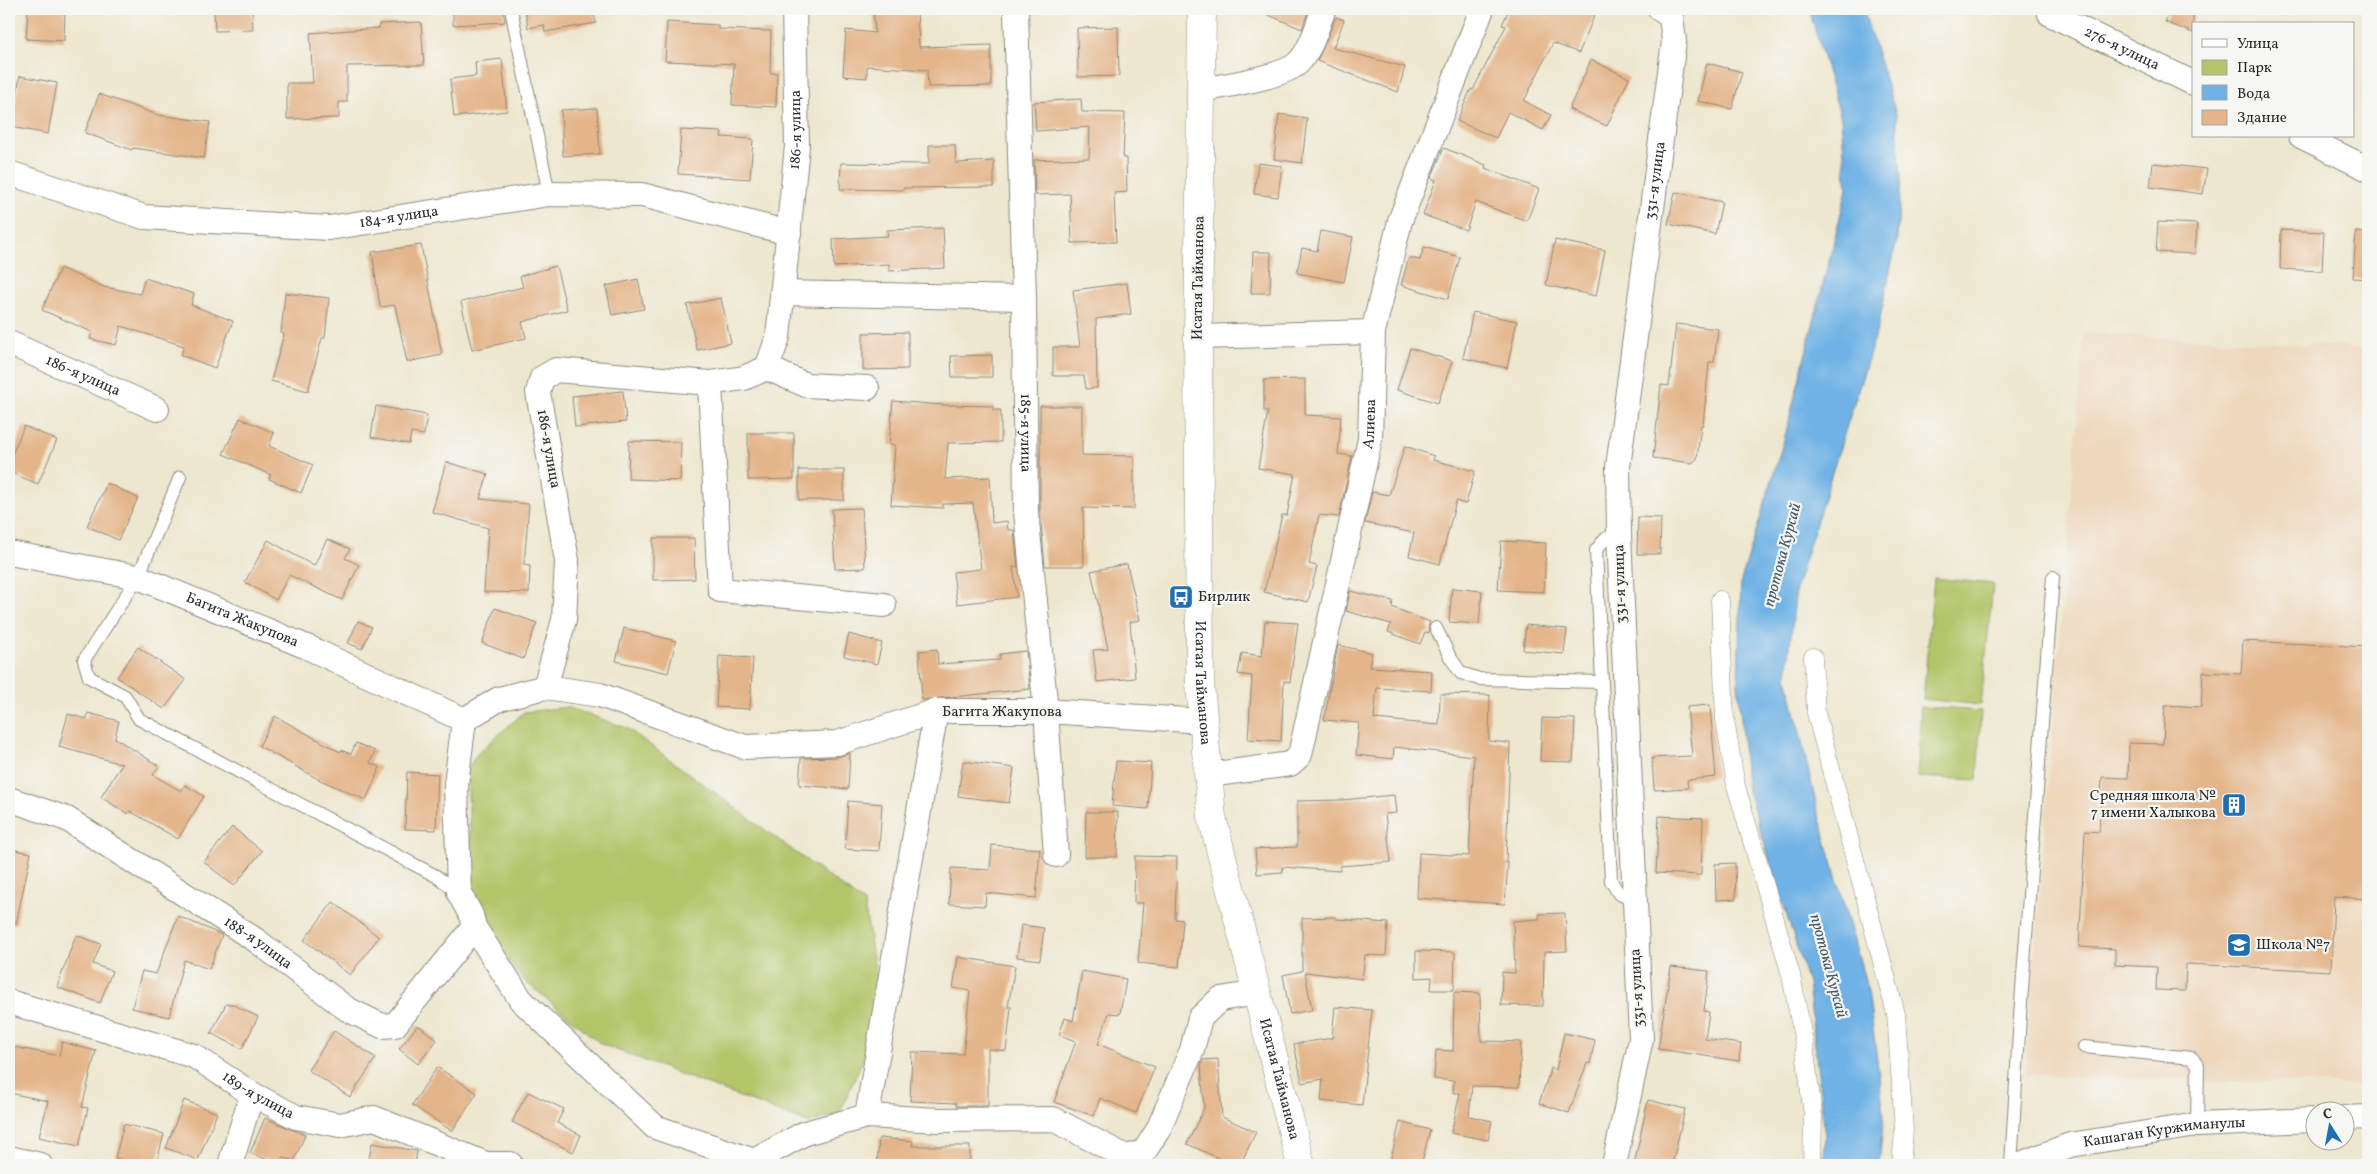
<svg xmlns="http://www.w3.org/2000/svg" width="2377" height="1174" viewBox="0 0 2377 1174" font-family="Vollkorn,serif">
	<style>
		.built { fill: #eed7bb }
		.green { fill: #b2c569; stroke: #6e784a }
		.water { fill: #70b2e5; stroke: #4e6e88 }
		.building { fill: #e4b58a }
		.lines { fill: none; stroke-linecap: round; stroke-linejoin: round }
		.service-casing { stroke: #8c897d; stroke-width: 14 }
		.pedestrian-casing { stroke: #8c897d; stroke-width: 19 }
		.minor-casing { stroke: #8c897d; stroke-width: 26 }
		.tertiary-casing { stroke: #8c897d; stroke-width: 29 }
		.service { stroke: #fff; stroke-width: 12 }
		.pedestrian { stroke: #fff; stroke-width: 18 }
		.minor { stroke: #fff; stroke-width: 24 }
		.tertiary { stroke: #fff; stroke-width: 28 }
		.labels { text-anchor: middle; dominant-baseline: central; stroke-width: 4.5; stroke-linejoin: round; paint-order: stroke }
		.street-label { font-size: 15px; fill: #2b2b2b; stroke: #f6f6f2 }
		.poi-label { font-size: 15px; fill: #2b2b2b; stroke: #f6f6f2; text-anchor: start }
		.water-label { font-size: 16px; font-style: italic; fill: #435a6c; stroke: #f6f6f2 }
	</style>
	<rect width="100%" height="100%" fill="#f6f6f2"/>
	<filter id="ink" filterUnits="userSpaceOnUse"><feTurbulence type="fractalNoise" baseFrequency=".02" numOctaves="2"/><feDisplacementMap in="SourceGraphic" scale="10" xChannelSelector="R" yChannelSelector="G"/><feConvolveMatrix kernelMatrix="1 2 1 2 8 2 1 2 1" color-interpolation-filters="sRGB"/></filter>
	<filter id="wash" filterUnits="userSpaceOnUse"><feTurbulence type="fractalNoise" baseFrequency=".0096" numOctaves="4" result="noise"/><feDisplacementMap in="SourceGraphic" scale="20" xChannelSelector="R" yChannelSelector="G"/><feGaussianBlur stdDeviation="1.12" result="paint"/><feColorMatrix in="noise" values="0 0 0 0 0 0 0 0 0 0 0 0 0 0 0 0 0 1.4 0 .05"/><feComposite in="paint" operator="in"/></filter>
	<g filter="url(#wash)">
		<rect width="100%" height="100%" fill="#eee7cf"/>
		<!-- built -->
		<path class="built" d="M2084 333 2368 348V1085L2025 1075Z"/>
		<!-- green -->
		<g class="green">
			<path d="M1934 578 1993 584 1981 705 1923 699Z"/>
			<path d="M567 707 627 728 864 903 878 987 868 1048 839 1114 808 1123 601 1044 520 977 485 927 473 886 467 770 477 754 524 712Z"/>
			<path d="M1921 707 1981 711 1977 780 1917 777Z"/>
		</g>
		<!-- water -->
		<path class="water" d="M1809 9H1863L1896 114 1901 178 1897 239 1878 327 1796 587 1787 676 1817 808 1868 991 1884 1114 1879 1165H1824L1825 1136 1808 983 1746 784 1738 682 1741 581 1784 440 1847 189 1841 118Z"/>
		<g id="blocks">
			<!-- building -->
			<g class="building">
				<path d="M28 9H65L64 41 26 39Z"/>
				<path d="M214 9H252L253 30 215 31Z"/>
				<path d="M453 9H503L505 22 453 25Z"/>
				<path d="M525 9H593L596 23 545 32 544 25 528 28Z"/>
				<path d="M873 9H917L919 47 991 45V86L928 87 927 70 867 66V78L843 76 846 30 875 33Z"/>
				<path d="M1254 9H1309L1302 29Z"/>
				<path d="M1509 9H1597L1579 53 1553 43 1524 101 1551 115 1543 130 1508 112 1496 138 1457 121 1471 89 1473 90 1506 26 1502 25Z"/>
				<path d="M2171 9H2193V33L2165 22Z"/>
				<path d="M1336 17 1344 20 1333 48 1405 67 1398 92 1317 61Z"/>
				<path d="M421 22 424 65 347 66V102H339V118L287 119V83H313L310 33 379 28V24Z"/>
				<path d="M667 22 718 25V29L771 31 770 73H777L776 107 732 105 734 64 665 61Z"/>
				<path d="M1118 27 1119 76 1078 77 1077 28Z"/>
				<path d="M502 59 507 111 454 117 450 79 476 76 475 62Z"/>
				<path d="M1591 60 1629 78 1607 126 1569 109Z"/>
				<path d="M1707 63 1742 72 1732 109 1698 101Z"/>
				<path d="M20 76 57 83 48 134 11 127Z"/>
				<path d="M99 94 158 115 210 122 204 158 133 148 132 150 85 133Z"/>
				<path d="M1081 99 1082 112 1125 113 1123 158H1126L1127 192 1114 193 1116 242 1072 243 1070 194 1035 195 1034 160 1089 158 1090 127 1036 131 1034 102Z"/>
				<path d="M597 108 600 154 563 156 561 110Z"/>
				<path d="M1279 114 1307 118 1302 163 1274 159Z"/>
				<path d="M681 130 722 132 721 137 753 139 750 179 678 174Z"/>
				<path d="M929 145H955L956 163 994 161V187L903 188V190L840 189 841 163 929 164Z"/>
				<path d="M1444 148 1486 165 1485 168 1539 189 1527 221 1476 202 1466 230 1423 215 1436 180 1431 178Z"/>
				<path d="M1258 163 1282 166 1278 197 1254 194Z"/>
				<path d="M2153 163 2207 169 2203 194 2150 187Z"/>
				<path d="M1675 192 1722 202 1715 234 1668 224Z"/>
				<path d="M2158 222 2197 224 2195 254 2156 252Z"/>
				<path d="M943 228 945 268 889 271V264L834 267 833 239 888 236 887 230Z"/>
				<path d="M2281 230 2324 232 2322 271 2280 269Z"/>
				<path d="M1321 231 1353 237 1344 282 1297 273 1302 248 1317 251Z"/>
				<path d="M2356 232 2368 233V279L2353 278Z"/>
				<path d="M1555 240 1605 250 1596 296 1546 285Z"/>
				<path d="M421 245 442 355 407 362 395 305 380 307 372 252Z"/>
				<path d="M1424 247 1460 257 1448 299 1401 285 1409 258 1420 260Z"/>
				<path d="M1253 252H1271L1270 293H1251Z"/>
				<path d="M556 266 567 310 522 322 526 338 472 350 461 302 523 287 520 276Z"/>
				<path d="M60 268 104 287 140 294 145 278 194 294 191 305 233 321 215 368 181 355 184 346 121 326 116 345 90 339 92 332 42 310Z"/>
				<path d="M638 279 644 309 612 315 606 286Z"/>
				<path d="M1127 283 1131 314 1096 319 1097 388 1086 389 1084 376H1053V347H1080L1073 290Z"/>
				<path d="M285 293 329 298 325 338H322L308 391 271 381 284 334 281 333Z"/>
				<path d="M721 298 731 343 697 350 687 305Z"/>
				<path d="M1473 312 1517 321 1507 368 1463 358Z"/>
				<path d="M1676 324 1718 329 1714 362H1709L1703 425H1701L1697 459 1692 463 1653 458 1661 385 1669 386Z"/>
				<path d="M908 332V369L863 370V333Z"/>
				<path d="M1410 348 1452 361 1438 403 1397 390Z"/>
				<path d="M992 355V377H952L951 356Z"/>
				<path d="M1305 379V415L1341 417 1338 454 1352 456 1339 517 1319 515 1309 564 1317 566 1308 602 1264 592 1282 515H1287L1295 474 1258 468 1268 411H1264V380Z"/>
				<path d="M623 391 626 422 575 427 572 396Z"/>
				<path d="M893 401 943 405 993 406V410H1001V442L948 443 945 479 990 477 992 523 1007 521 1008 530H1014L1018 567H1013L1017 597 957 604 953 572 981 569 973 503 943 504V508L891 505 895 445H889Z"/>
				<path d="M376 406 427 415 424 435 411 433 409 444 371 437Z"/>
				<path d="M1040 406H1082V455L1134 456V509L1083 508 1084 566H1045L1040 511Z"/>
				<path d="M240 418 274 433 269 446 313 465 301 493 269 479 271 475 223 454Z"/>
				<path d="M24 426 57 440 38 484 9 472V462Z"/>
				<path d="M748 433H794V479L748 480Z"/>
				<path d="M629 441 681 442 680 481 628 479Z"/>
				<path d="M1405 446 1434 456 1433 460 1475 471 1466 504 1456 501 1440 564 1409 556 1414 533 1365 523 1372 492 1389 495Z"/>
				<path d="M446 462 488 474 480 499 529 504 524 565 530 566 529 593 484 592 488 528 432 512Z"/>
				<rect x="799" y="470" width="45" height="30"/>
				<path d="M107 483 138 498 118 540 87 526Z"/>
				<path d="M862 508 865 568 835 569 832 509Z"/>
				<path d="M1638 517 1661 518 1660 554H1637Z"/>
				<path d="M653 538H694L695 579 653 580Z"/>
				<path d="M327 539 350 549 345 558 359 565 342 600 289 575 276 600 245 582 268 540 314 566Z"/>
				<path d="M1501 541 1546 543 1544 592 1498 590Z"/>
				<path d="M1127 564 1140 620 1130 622 1135 678 1097 682 1093 650 1108 649 1091 571Z"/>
				<path d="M1452 588 1482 591 1479 624 1449 622Z"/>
				<path d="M1350 591 1393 601 1392 607 1430 622 1428 627 1429 633 1425 632 1420 644 1388 632 1391 624 1346 611Z"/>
				<path d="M495 608 537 623 523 659 482 643Z"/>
				<path d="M358 621 372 627 362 649 348 643Z"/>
				<path d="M1265 621 1298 623 1290 682 1284 681 1281 741 1248 739 1252 676 1238 674 1242 653 1262 656Z"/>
				<path d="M1526 625 1567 629 1564 654 1523 650Z"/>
				<path d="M624 628 676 641 668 673 616 661Z"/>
				<path d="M849 634 882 643 877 664 844 656Z"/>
				<path d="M2243 641 2368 647V899L2334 897 2331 971 2186 964 2185 991 2156 990 2157 967 2115 965V949L2079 947 2085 831 2099 832 2102 777 2128 778 2129 743 2163 744 2165 705 2201 707 2203 672 2241 674Z"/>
				<path d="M1338 645 1372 653 1369 667 1432 671 1431 691 1377 688 1374 719 1439 725 1440 694 1490 695 1489 741 1510 743 1506 863H1508L1505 904 1417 898 1419 853 1469 856 1474 756 1394 747 1393 759 1356 755 1359 723 1324 720Z"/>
				<path d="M138 647 186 680 164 709 117 677Z"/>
				<path d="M937 649 938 664 1000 660V654L1026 651 1030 689 922 700 919 651Z"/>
				<path d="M719 656 753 658 750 709 716 707Z"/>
				<path d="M1710 705 1716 777 1687 780 1688 788 1654 790 1652 758 1692 756 1687 707Z"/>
				<path d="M88 713 119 721 115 738 159 766 153 775 181 791 185 785 204 796 178 839 130 811 128 814 101 797 122 764 59 747 68 714 87 719Z"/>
				<path d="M275 716 340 752 341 750 351 754 356 743 375 751 370 763 380 767 366 800 320 780 259 746Z"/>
				<path d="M1542 718 1575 719 1573 762 1540 761Z"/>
				<path d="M850 753 848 789 799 785 801 758 838 757Z"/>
				<path d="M963 761 1014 768 1009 803 958 796Z"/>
				<path d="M1116 761 1151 763 1148 809 1112 806Z"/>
				<path d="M407 772 438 774 436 830 405 829Z"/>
				<path d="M1394 795 1396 813 1385 814 1391 862 1340 866V871L1282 867 1283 872 1257 874 1255 849 1297 847V801L1342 800Z"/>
				<path d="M848 801 882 804 879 851 845 849Z"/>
				<path d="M1086 812H1118L1117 857H1085Z"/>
				<path d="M1659 816 1703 818 1701 875 1656 873Z"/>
				<path d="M232 827 262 851 234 886 204 862Z"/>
				<path d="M992 845 1040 849 1036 898 986 893 985 906 949 904 951 868 990 870Z"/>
				<path d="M9 849 31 853 16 924H9Z"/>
				<path d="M1135 856 1177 857 1175 919 1183 920 1179 967 1138 963 1143 903H1134Z"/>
				<path d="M1735 863 1736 899 1716 900 1715 864Z"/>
				<path d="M333 902 379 937 350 975 304 940Z"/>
				<path d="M1565 913 1567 951 1544 952 1543 1006 1501 1005 1502 972 1515 973 1513 921 1539 919V914Z"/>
				<path d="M178 916 222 935 209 969 184 960 169 1017 132 1008 142 971 156 974Z"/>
				<path d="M1336 917V919L1388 923 1386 956 1365 955 1362 979 1305 972 1312 1010 1290 1014 1283 975 1302 971V918Z"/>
				<path d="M1021 925 1044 928 1040 960 1017 957Z"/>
				<path d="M76 935 101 944 93 964 112 971 100 1003 57 987Z"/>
				<path d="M1416 951 1455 952 1454 990H1431L1432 977 1416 978Z"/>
				<path d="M958 957 1015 966 1008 1007H1011L1006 1051 988 1049V1106H956V1103L910 1101 912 1052 963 1054 970 991 953 988Z"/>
				<path d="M1671 967 1709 971 1704 1011 1709 1012 1705 1039 1741 1044 1739 1061 1658 1049Z"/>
				<path d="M1082 971 1126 979 1120 1014 1109 1013 1098 1044 1155 1067 1136 1113 1100 1098 1094 1116 1054 1102 1076 1041 1059 1035 1065 1018 1073 1021Z"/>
				<path d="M1454 992 1480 993 1481 1041 1521 1042 1519 1087 1472 1086 1469 1116 1492 1121 1488 1140 1451 1133 1460 1093H1453L1454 1081 1434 1079 1436 1050 1453 1051Z"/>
				<path d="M226 1004H232L258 1017 242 1049 211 1033Z"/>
				<path d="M1335 1007 1372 1010 1362 1105 1321 1101 1323 1079 1302 1083 1294 1044 1332 1038Z"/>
				<path d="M418 1025 437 1040 418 1064 399 1049Z"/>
				<path d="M334 1031 376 1058 350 1097 308 1070Z"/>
				<path d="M1564 1033 1595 1040 1590 1064 1587 1063 1569 1113 1539 1103 1551 1068 1556 1070Z"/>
				<path d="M62 1042 96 1051 82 1107 88 1108 79 1146 39 1137 48 1101 9 1093V1046L59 1056Z"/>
				<path d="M1218 1059 1222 1117 1256 1132 1240 1165H1234L1187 1144 1204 1108 1201 1065 1203 1060Z"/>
				<path d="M437 1067 477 1093 452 1131 412 1105Z"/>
				<path d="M528 1092 564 1109 557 1123 581 1135 573 1152 512 1122Z"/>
				<path d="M184 1100 217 1113 198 1160 166 1148Z"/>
				<path d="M1648 1100 1685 1109 1672 1165H1634Z"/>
				<path d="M265 1118 305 1135 294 1161 282 1157 279 1164 250 1153Z"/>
				<path d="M1400 1122 1430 1130 1421 1165H1403L1390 1162Z"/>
				<path d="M124 1124 164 1134 156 1165H143L115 1158Z"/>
				<path d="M879 1138 913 1141 912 1146H970V1165H877Z"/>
				<path d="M372 1143 417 1151 415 1165H368Z"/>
			</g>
		</g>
	</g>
	<g filter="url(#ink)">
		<use href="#blocks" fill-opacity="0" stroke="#8c897d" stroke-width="1"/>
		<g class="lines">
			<defs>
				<g id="service">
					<path d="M511 9 549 194"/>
					<path d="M180 477 138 577 84 660 89 677 125 696 139 719 436 876 459 893"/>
					<path d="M1619 534 1605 539 1596 550 1611 881 1619 894 1634 900"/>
					<path d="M1436 628 1450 657 1461 673 1479 679 1602 682"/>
					<path d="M2084 1047 2192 1058 2198 1065 2197 1125"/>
					<path d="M2011 1165 2020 1016 2053 577"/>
				</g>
				<g id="pedestrian">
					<path d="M1720 600 1725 720 1736 786 1791 975 1804 1043 1813 1116 1812 1165"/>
					<path d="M1813 657 1816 713 1896 1014 1904 1130 1901 1165"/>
				</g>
				<g id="minor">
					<path id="s1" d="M1016 9 1024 298 1026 512 1046 711 1056 855"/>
					<path id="s2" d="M2052 9 2050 14 2193 83"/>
					<path d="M1201 90C1223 86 1285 77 1299 62 1312 48 1317 26 1324 9"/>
					<path d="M2301 136 2368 169"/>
					<path id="s3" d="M9 173 144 217 329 228 549 194 642 195 789 233"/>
					<path d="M782 293 1024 298"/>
					<path d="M1198 337 1373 332"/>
					<path id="s4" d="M9 343 157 409"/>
					<path id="s5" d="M767 368 778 337 797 146 794 9"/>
					<path d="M710 383 720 590 884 605"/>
					<path id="s6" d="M9 553 138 577 307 647 464 720"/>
					<path d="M545 687 564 620 567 561 538 392 542 378 556 370 710 383 744 378 767 368 806 385 867 388"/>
					<path d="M1203 721 1046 711H936L837 743 745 747 600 695 545 687 499 699 464 720 456 784 459 893 471 915 474 927 521 1000 655 1127 754 1161 805 1133 867 1116 939 1120 1053 1119 1126 1157 1144 1152 1158 1130 1192 1050 1200 1018 1220 999 1257 993"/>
					<path id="s7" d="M1209 775 1290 764 1300 755 1370 439 1373 332 1400 221 1482 9"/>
					<path id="s8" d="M9 799 67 819 257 941 347 1009 382 1026 395 1025 474 927"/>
					<path id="s9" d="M9 1002 194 1056 252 1094 296 1117 340 1125 374 1118 486 1164H510"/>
					<path d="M867 1116 936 711"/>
					<path d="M2344 1118 2368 1117"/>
					<path d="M9 1158 40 1165"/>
					<path d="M230 1165 252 1094"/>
					<path id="s10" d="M1614 1165 1641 1039 1619 534 1618 467 1674 41 1671 17 1660 9"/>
					<path id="s11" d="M2018 1165 2070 1145 2197 1125 2314 1120"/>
				</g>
				<g id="tertiary">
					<path id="s12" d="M1202 9 1198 337 1200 684 1212 817 1301 1165"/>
				</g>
			</defs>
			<!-- service casing -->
			<use href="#service" class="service-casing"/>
			<!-- pedestrian casing -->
			<use href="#pedestrian" class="pedestrian-casing"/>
			<!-- minor casing -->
			<use href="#minor" class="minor-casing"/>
			<!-- tertiary casing -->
			<use href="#tertiary" class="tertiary-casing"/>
			<!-- service -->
			<use href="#service" class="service"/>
			<!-- pedestrian -->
			<use href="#pedestrian" class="pedestrian"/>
			<!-- minor -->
			<use href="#minor" class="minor"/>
			<!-- tertiary -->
			<use href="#tertiary" class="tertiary"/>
		</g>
	</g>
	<!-- icons -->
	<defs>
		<symbol id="bus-square" viewBox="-11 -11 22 22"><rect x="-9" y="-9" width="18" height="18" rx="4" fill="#1f6fb2" stroke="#f6f6f2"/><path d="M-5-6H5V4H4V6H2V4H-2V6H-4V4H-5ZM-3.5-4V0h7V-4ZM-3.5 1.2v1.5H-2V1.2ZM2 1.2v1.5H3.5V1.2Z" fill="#fff"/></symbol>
		<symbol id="building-square" viewBox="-11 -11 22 22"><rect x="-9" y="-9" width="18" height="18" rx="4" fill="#1f6fb2" stroke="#f6f6f2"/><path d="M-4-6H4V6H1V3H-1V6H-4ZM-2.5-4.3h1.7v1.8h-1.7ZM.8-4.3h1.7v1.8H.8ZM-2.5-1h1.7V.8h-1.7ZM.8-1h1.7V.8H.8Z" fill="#fff"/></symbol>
		<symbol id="school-square" viewBox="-11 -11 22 22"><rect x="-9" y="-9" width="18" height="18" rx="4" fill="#1f6fb2" stroke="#f6f6f2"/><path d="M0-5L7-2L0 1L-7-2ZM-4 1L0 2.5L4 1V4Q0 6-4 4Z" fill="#fff"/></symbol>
	</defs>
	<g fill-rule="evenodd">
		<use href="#bus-square" x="1167" y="583" width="28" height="28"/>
		<use href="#building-square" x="2220" y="791" width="28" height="28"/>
		<use href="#school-square" x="2225" y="931" width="28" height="28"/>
	</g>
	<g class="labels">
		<!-- street labels -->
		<g class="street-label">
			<text stroke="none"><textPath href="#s2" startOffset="85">276-я улица</textPath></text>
			<text stroke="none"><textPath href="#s5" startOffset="241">186-я улица</textPath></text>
			<text stroke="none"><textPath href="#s10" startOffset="990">331-я улица</textPath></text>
			<text stroke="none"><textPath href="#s3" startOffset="398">184-я улица</textPath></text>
			<text transform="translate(1199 278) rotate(-89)">Исатая Тайманова</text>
			<text stroke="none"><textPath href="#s4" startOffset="81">186-я улица</textPath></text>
			<text stroke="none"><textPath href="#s7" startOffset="434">Алиева</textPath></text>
			<text stroke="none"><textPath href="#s1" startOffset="424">185-я улица</textPath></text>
			<text transform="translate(548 449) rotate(80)">186-я улица</text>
			<text transform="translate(1621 584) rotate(-92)">331-я улица</text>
			<text stroke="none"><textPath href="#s6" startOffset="244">Багита Жакупова</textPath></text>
			<text stroke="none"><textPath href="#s12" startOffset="674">Исатая Тайманова</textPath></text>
			<text x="1002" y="712">Багита Жакупова</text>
			<text stroke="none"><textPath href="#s8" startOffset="289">188-я улица</textPath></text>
			<text transform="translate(1638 988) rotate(-93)">331-я улица</text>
			<text stroke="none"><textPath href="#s12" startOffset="1079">Исатая Тайманова</textPath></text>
			<text stroke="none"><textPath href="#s9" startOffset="268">189-я улица</textPath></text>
			<text stroke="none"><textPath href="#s11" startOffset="151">Кашаган Куржиманулы</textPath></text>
		</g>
		<!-- poi labels -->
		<g class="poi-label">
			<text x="1198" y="597">Бирлик</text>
			<text x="2216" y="796" text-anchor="end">Средняя школа №<tspan x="2216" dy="17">7 имени Халыкова</tspan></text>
			<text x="2256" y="945">Школа №7</text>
		</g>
		<!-- water labels -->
		<g class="water-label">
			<text transform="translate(1783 555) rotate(-75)">протока Курсай</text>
			<text transform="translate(1828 966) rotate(75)">протока Курсай</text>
		</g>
	</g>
	<!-- margin -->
	<rect width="2377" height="1174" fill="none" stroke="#f6f6f2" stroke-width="30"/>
	<!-- legend -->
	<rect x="2192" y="22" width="162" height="115" fill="#f6f6f2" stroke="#a5a5a2"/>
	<rect x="2202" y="39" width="25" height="8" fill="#ffffff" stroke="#a5a5a2"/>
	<text x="2237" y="48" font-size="15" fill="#2b2b2b">Улица</text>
	<rect x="2202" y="60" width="25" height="15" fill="#b2c569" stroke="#a5a5a2"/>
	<text x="2237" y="72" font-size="15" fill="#2b2b2b">Парк</text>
	<rect x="2202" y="85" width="25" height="15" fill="#70b2e5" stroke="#a5a5a2"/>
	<text x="2237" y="98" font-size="15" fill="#2b2b2b">Вода</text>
	<rect x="2202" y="110" width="25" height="15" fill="#e4b58a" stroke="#a5a5a2"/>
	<text x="2237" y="122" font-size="15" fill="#2b2b2b">Здание</text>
	<!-- north arrow -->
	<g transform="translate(2330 1126) rotate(349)"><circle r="24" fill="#f6f6f2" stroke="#a5a5a2"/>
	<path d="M0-4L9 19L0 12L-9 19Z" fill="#1f6fb2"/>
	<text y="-8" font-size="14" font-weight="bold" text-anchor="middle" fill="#2b2b2b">С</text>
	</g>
</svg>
